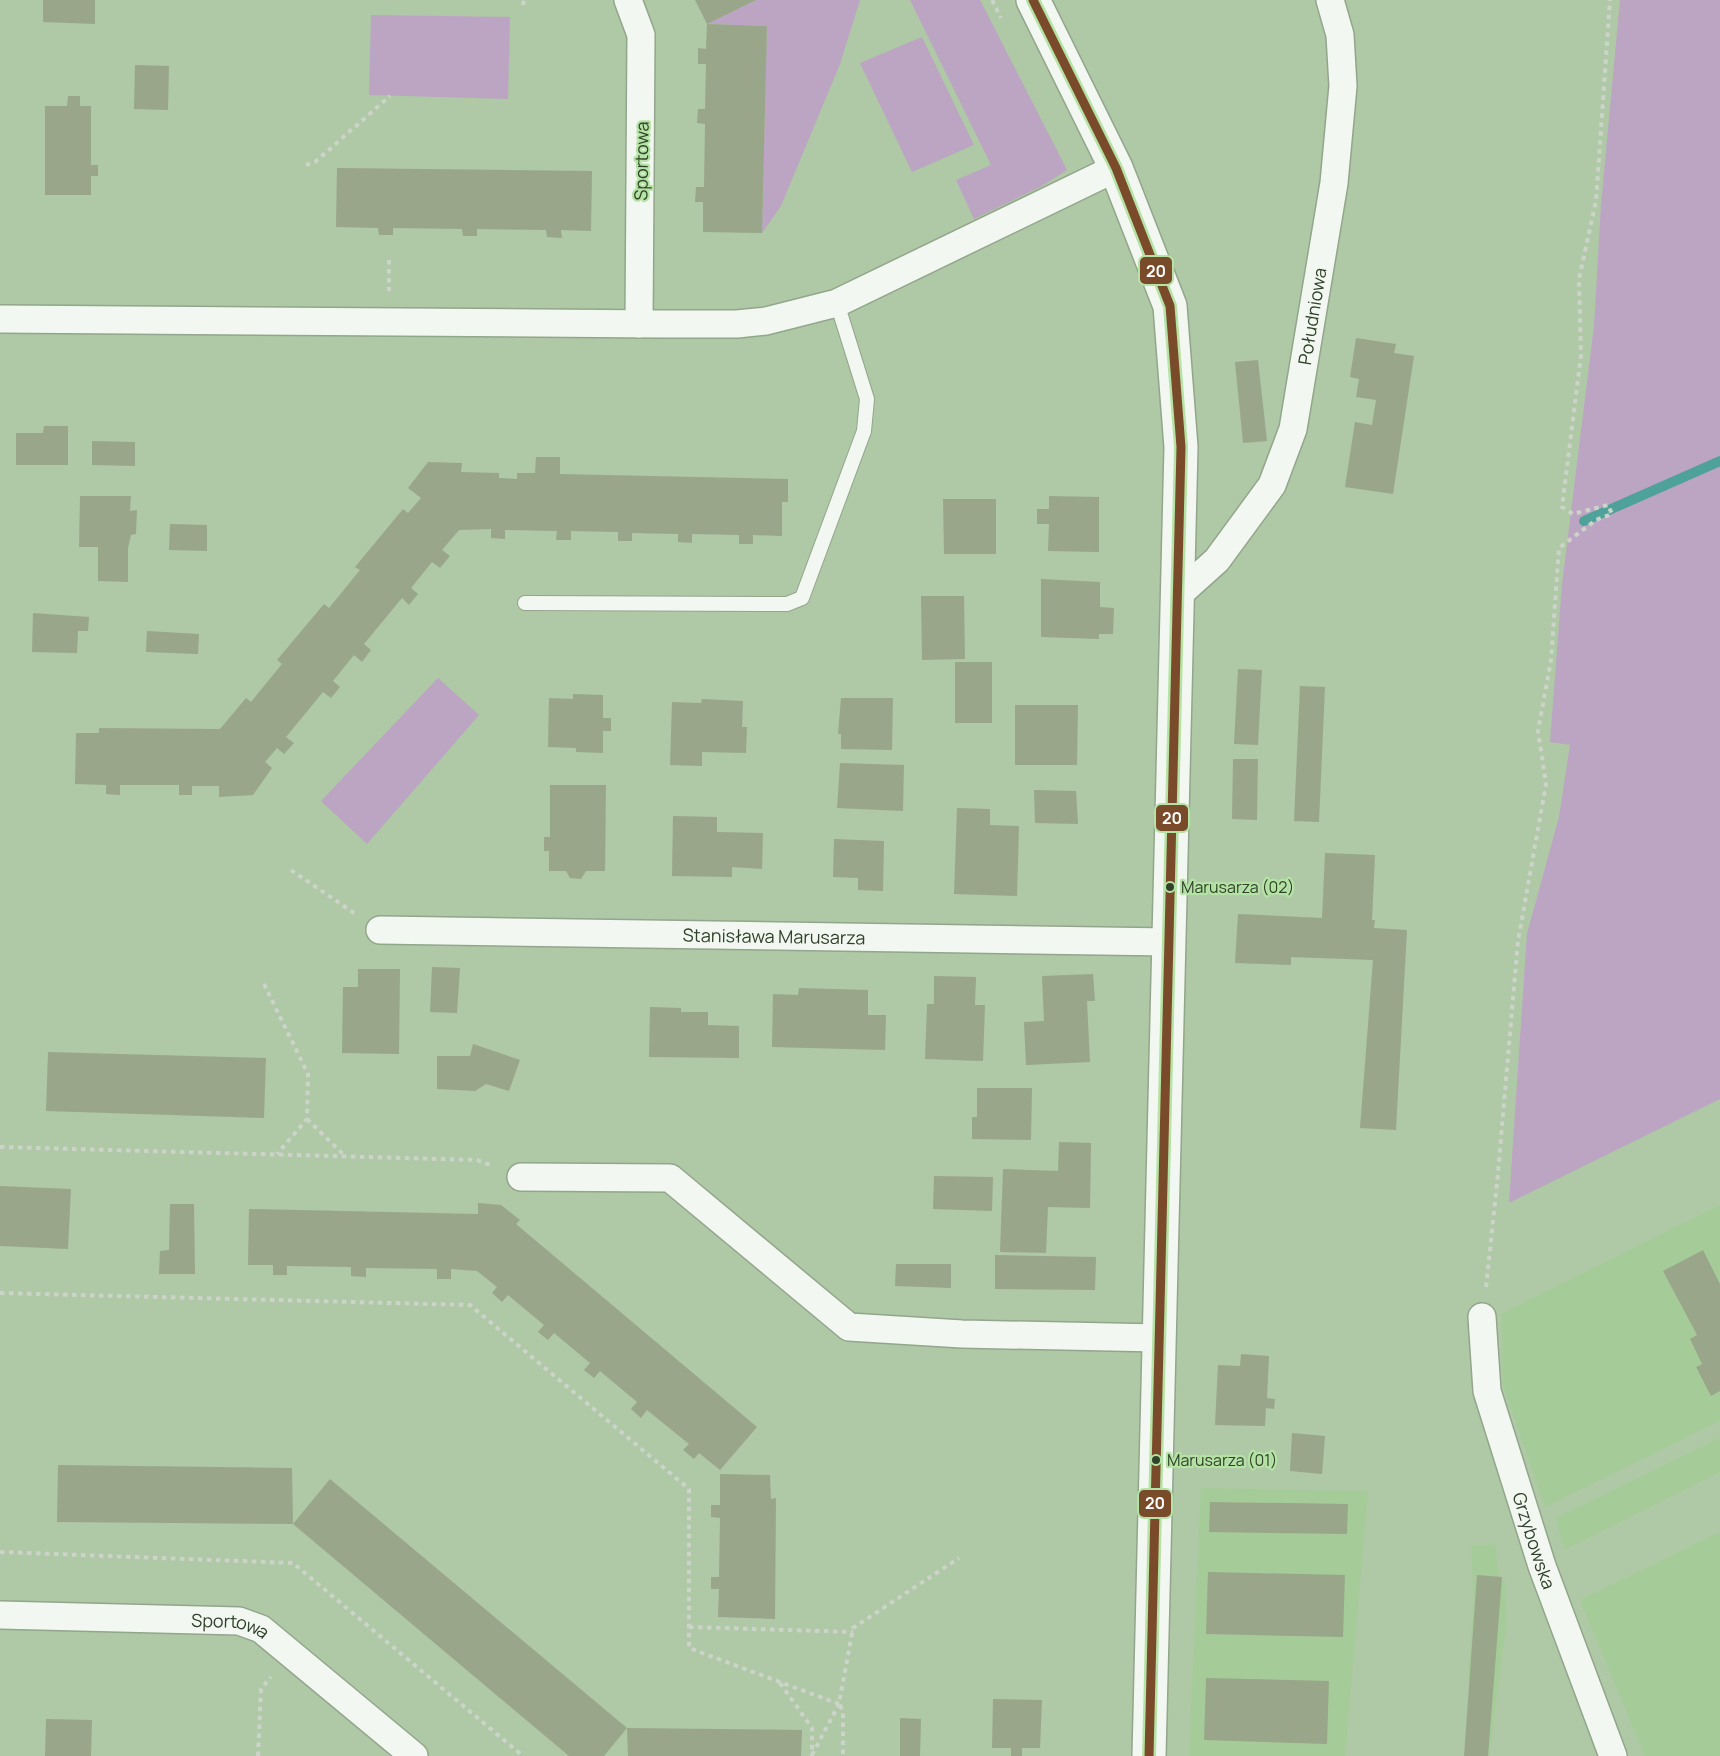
<svg xmlns="http://www.w3.org/2000/svg" width="1720" height="1756" viewBox="0 0 1720 1756" font-family="Manrope,sans-serif">
	<style>
		.built { fill: #a5cc98 }
		.green { fill: #bca4c3 }
		.lines { fill: none; stroke-linecap: round; stroke-linejoin: round }
		.stream { stroke: #4fa29a; stroke-width: 10 }
		.building { fill: #99a68a }
		.service-casing { stroke: #92a68b; stroke-width: 16 }
		.minor-casing { stroke: #92a68b; stroke-width: 30 }
		.tertiary-casing { stroke: #92a68b; stroke-width: 36 }
		.path { stroke: #ccd4c9; stroke-width: 4; stroke-dasharray: 4.5 4.5; stroke-linecap: butt }
		.service { stroke: #f3f7f2; stroke-width: 14 }
		.minor { stroke: #f3f7f2; stroke-width: 27 }
		.tertiary { stroke: #f3f7f2; stroke-width: 33 }
		.bus-1-casing { stroke: #b5e3a5; stroke-width: 14 }
		.bus-1 { stroke: #7a4b2a; stroke-width: 9 }
		.bus-dot { fill: #304229; stroke: #b5e3a5; stroke-width: 2 }
		.labels { text-anchor: middle; dominant-baseline: central; stroke-width: 4.5; stroke-linejoin: round; paint-order: stroke }
		.bus-label { font-size: 16px; fill: #304229; stroke: #b5e3a5; text-anchor: start }
		.street-label { font-size: 18px; fill: #304229; stroke: #b5e3a5 }
		.line-badge { stroke: #b5e3a5; stroke-width: 2 }
		.badge-label { font-size: 16px; text-anchor: middle; font-weight: bold; fill: #fff }
	</style>
	<rect width="100%" height="100%" fill="#afc8a6"/>
	<!-- built -->
	<g class="built">
		<path d="M1720 1205V1421L1545 1507 1503 1385 1501 1314Z"/>
		<path d="M1720 1438V1472L1564 1550 1556 1518Z"/>
		<path d="M1201 1488 1368 1491 1345 1756H1189Z"/>
		<path d="M1720 1532V1756H1645L1580 1600Z"/>
		<path d="M1495 1544 1499 1580 1505 1581 1507 1619 1489 1756H1464L1472 1678H1468L1474 1601 1471 1546Z"/>
	</g>
	<!-- green -->
	<g class="green">
		<path d="M756 0H860L840 64 781 206 762 233 767 26 707 24Z"/>
		<path d="M910 0H980L1067 170 1042 186 974 219 956 180 991 165Z"/>
		<path d="M1620 0H1720V1099L1509 1203 1527 934 1559 817 1570 745 1550 742 1562 585 1594 326 1601 205Z"/>
		<path d="M371 15 510 17 508 99 369 95Z"/>
		<path d="M922 37 974 145 912 172 860 63Z"/>
		<path d="M438 678 479 715 367 844 321 801Z"/>
	</g>
	<g class="lines">
		<!-- stream -->
		<path class="stream" d="M1584 521 1720 461"/>
	</g>
	<!-- building -->
	<g class="building">
		<path d="M43 0H95V24L43 22Z"/>
		<path d="M695 0H756L707 24 767 26 762 233 703 232V202H695L696 187H704L705 124 697 123 698 109H705L706 64H698V48L706 49 707 24Z"/>
		<path d="M135 65 169 66 168 110 134 109Z"/>
		<path d="M68 96H80V106H91V165H98V176H91V195H45V106H67Z"/>
		<path d="M337 168 592 171 591 231 561 230 562 238 547 237 546 230 477 229V236H463L462 229 393 228V235H379L378 228 336 227Z"/>
		<path d="M1356 338 1396 344 1394 353 1414 356 1393 494 1345 487 1355 422 1372 425 1376 400 1356 397 1359 379 1350 377Z"/>
		<path d="M1258 360 1267 441 1243 443 1235 362Z"/>
		<path d="M44 426H68V465H16V433H43Z"/>
		<path d="M92 441 135 442V466L92 465Z"/>
		<path d="M536 457H560V474L788 479V502H782V536L753 535V544H739V535L692 534V543L678 542V534L632 533V541H618V532L571 531V540H556L557 531 505 530V539L491 538V529L459 530 442 550 450 556 440 568 432 562 411 588 418 594 409 605 402 598 364 644 371 650 362 662 354 655 333 681 340 687 331 698 323 692 286 737 294 743 284 754 277 748 265 762 272 768 253 795 219 797V786H192V795H179V785H120V795L106 794V785L75 784 76 733H99V728L220 729 246 698 251 702 282 664 277 660 324 604 329 608 360 570 355 567 403 509 408 513 421 498 408 488 428 462 462 463 461 472 499 473V478L517 479V473H535Z"/>
		<path d="M80 496H131L130 511 137 510 136 534 131 535 128 548V582L98 581V547H79Z"/>
		<path d="M1049 496 1099 497V552L1048 551 1049 524H1037V509H1049Z"/>
		<path d="M943 499H996V554H944Z"/>
		<path d="M170 524 207 525V551L169 550Z"/>
		<path d="M1041 579 1100 582V607L1114 608 1113 634H1099V639L1041 637Z"/>
		<path d="M921 596H964L965 659 922 660Z"/>
		<path d="M33 613 89 617 88 631H78L77 653 32 652Z"/>
		<path d="M147 631 199 634 198 654 146 652Z"/>
		<rect x="955" y="662" width="37" height="61"/>
		<path d="M1238 669 1262 670 1258 745 1234 744Z"/>
		<path d="M1300 686 1325 687 1319 822 1294 821Z"/>
		<path d="M573 694 603 695V718H611V731H603V753L576 752V748L548 747 549 698 573 699Z"/>
		<path d="M841 698H893L892 750 841 749V734H838Z"/>
		<path d="M702 699 743 701 742 727H747L746 753 702 752V766L670 765 672 702 701 703Z"/>
		<path d="M1015 705H1078L1077 765H1015Z"/>
		<path d="M1233 759H1258L1257 820 1232 819Z"/>
		<path d="M840 763 904 765 903 811 837 808Z"/>
		<path d="M550 785H606L605 871H586L581 879 570 878 566 871H549V851H544V837H550Z"/>
		<path d="M1034 790 1076 791 1078 824 1035 823Z"/>
		<path d="M957 808 990 809V825L1019 826 1017 896 954 894Z"/>
		<path d="M673 816 717 817V832L763 833 762 869 732 867V877L672 876Z"/>
		<path d="M834 839 884 841 883 891 858 890V878L833 877Z"/>
		<path d="M1325 853 1375 855 1372 920H1375L1374 928 1407 930 1396 1130 1360 1128 1373 960 1291 957V965L1235 963 1238 914 1322 918Z"/>
		<path d="M432 967 460 968 457 1013 430 1012Z"/>
		<path d="M358 969H400L399 1054 342 1053 343 987H358Z"/>
		<path d="M1093 974 1095 1001H1087L1090 1062 1026 1065 1024 1022 1044 1021 1042 976Z"/>
		<path d="M934 976 976 977 975 1005H985L983 1061 925 1059 927 1004H934Z"/>
		<path d="M799 988 868 990V1015H886L885 1050 772 1047 773 994 798 995Z"/>
		<path d="M650 1007 681 1008V1012H708V1025L739 1026V1058L649 1057Z"/>
		<path d="M473 1044 520 1060 509 1091 486 1084 475 1091 437 1089V1056H470Z"/>
		<path d="M48 1052 266 1058 264 1118 46 1111Z"/>
		<path d="M977 1088H1032L1031 1140 972 1139V1117H977Z"/>
		<path d="M1059 1142 1091 1143 1090 1208 1048 1207 1046 1253 1000 1252 1003 1169 1058 1171Z"/>
		<path d="M934 1176 993 1177 992 1211 933 1209Z"/>
		<path d="M0 1186 71 1189 68 1249 0 1246Z"/>
		<path d="M478 1203 501 1205 520 1220 516 1224 757 1427 720 1470 699 1453 694 1459 683 1450 689 1444 647 1410 641 1418 631 1409 637 1402 600 1371 594 1378 584 1370 590 1363 554 1333 548 1340 538 1332 544 1325 508 1295 502 1302 492 1293 497 1287 477 1271 451 1269V1279H437V1269L366 1268V1277L351 1276V1267L287 1266V1275H273V1265H248L249 1209 478 1214Z"/>
		<path d="M170 1204H194L195 1274H159L160 1251 169 1250Z"/>
		<path d="M1703 1250 1720 1284V1391L1711 1396 1696 1367 1702 1364 1690 1339 1697 1335 1663 1271Z"/>
		<path d="M995 1255 1096 1257 1095 1290 995 1289Z"/>
		<path d="M896 1264H951V1288L895 1286Z"/>
		<path d="M1241 1354 1269 1356 1267 1398 1275 1399 1274 1409 1266 1408 1265 1426 1215 1425 1218 1365 1240 1366Z"/>
		<path d="M1292 1433 1325 1436 1322 1474 1290 1471Z"/>
		<path d="M58 1465 292 1468 293 1524 57 1522Z"/>
		<path d="M720 1474 770 1475 771 1499 776 1498 775 1619 718 1617 719 1589H711V1577H719L720 1518 711 1517V1505H720Z"/>
		<path d="M330 1479 627 1728 802 1730 801 1756H628L627 1728 604 1756H569L293 1524Z"/>
		<path d="M1210 1502 1348 1504 1347 1534 1209 1532Z"/>
		<path d="M1208 1572 1345 1575 1343 1637 1206 1634Z"/>
		<path d="M1477 1575 1502 1577 1488 1756H1464Z"/>
		<path d="M1206 1678 1329 1681 1327 1744 1204 1740Z"/>
		<path d="M993 1699 1042 1700 1040 1748H1022V1756H1011V1748H992Z"/>
		<path d="M900 1718 921 1719 920 1756H900Z"/>
		<path d="M46 1719 92 1720 91 1756H45Z"/>
	</g>
	<g class="lines">
		<defs>
			<path id="service" d="M525 603 787 604 802 598 864 431 867 399 837 303"/>
			<g id="minor">
				<path d="M628 0 641 35 639 324"/>
				<path d="M0 319 660 324H737L766 321 837 303 1116 168"/>
				<path id="s1" d="M1177 596 1217 560 1272 485 1293 429 1334 183 1343 86 1340 35 1330 0"/>
				<path id="s2" d="M380 930 1169 942"/>
				<path d="M521 1177 670 1178 849 1327 962 1334 1159 1338"/>
				<path id="s3" d="M1482 1317 1487 1391 1542 1566 1613 1756"/>
				<path id="s4" d="M0 1615 239 1621 261 1629 414 1756"/>
			</g>
			<path id="tertiary" d="M1033 0 1116 168 1170 306 1181 447 1149 1756"/>
		</defs>
		<!-- service casing -->
		<use href="#service" class="service-casing"/>
		<!-- minor casing -->
		<use href="#minor" class="minor-casing"/>
		<!-- tertiary casing -->
		<use href="#tertiary" class="tertiary-casing"/>
		<!-- path -->
		<g class="path">
			<path d="M992 0 1001 18"/>
			<path d="M523 5 524 0"/>
			<path d="M306 165 315 162 390 96"/>
			<path d="M389 260V291"/>
			<path d="M291 870 357 915"/>
			<path d="M264 984 308 1074 307 1119 277 1154"/>
			<path d="M307 1119 345 1156"/>
			<path d="M0 1147 477 1160 493 1166"/>
			<path d="M1486 1287 1497 1184 1518 941 1546 784 1538 731 1551 660 1559 548 1596 520 1612 514 1608 505 1573 514 1562 507 1581 355 1579 279 1596 201 1610 0"/>
			<path d="M0 1293 470 1305 689 1489V1648L839 1704 853 1628 959 1558"/>
			<path d="M0 1552 293 1563 523 1756"/>
			<path d="M689 1627 853 1632"/>
			<path d="M780 1683 812 1728V1756"/>
			<path d="M840 1705 843 1712V1756"/>
			<path d="M812 1755 839 1704"/>
			<path d="M258 1756 261 1689 271 1677"/>
		</g>
		<!-- service -->
		<use href="#service" class="service"/>
		<!-- minor -->
		<use href="#minor" class="minor"/>
		<!-- tertiary -->
		<use href="#tertiary" class="tertiary"/>
		<defs>
			<path id="bus-1" d="M1033 0 1116 168 1170 306 1181 447 1149 1756"/>
		</defs>
		<!-- bus-1 casing -->
		<use href="#bus-1" class="bus-1-casing"/>
		<!-- bus-1 -->
		<use href="#bus-1" class="bus-1"/>
	</g>
	<!-- markers -->
	<g class="bus-dot">
		<circle cx="1170" cy="887" r="5"/>
		<circle cx="1156" cy="1460" r="5"/>
	</g>
	<g class="labels">
		<!-- bus labels -->
		<g class="bus-label">
			<text x="1181" y="887">Marusarza (02)</text>
			<text x="1167" y="1460">Marusarza (01)</text>
		</g>
		<!-- street labels -->
		<g class="street-label">
			<text transform="translate(641 161) rotate(-89)">Sportowa</text>
			<text stroke="none"><textPath href="#s1" startOffset="321">Południowa</textPath></text>
			<text stroke="none"><textPath href="#s2" startOffset="394">Stanisława Marusarza</textPath></text>
			<text stroke="none"><textPath href="#s3" startOffset="231">Grzybowska</textPath></text>
			<text stroke="none"><textPath href="#s4" startOffset="231">Sportowa</textPath></text>
		</g>
	</g>
	<g class="line-badge">
		<rect x="1139" y="256" width="34" height="29" rx="6" fill="#7a4b2a"/>
		<rect x="1155" y="804" width="34" height="28" rx="6" fill="#7a4b2a"/>
		<rect x="1138" y="1489" width="34" height="29" rx="6" fill="#7a4b2a"/>
	</g>
	<g class="badge-label">
		<text x="1156" y="277">20</text>
		<text x="1172" y="824">20</text>
		<text x="1155" y="1509">20</text>
	</g>
</svg>
